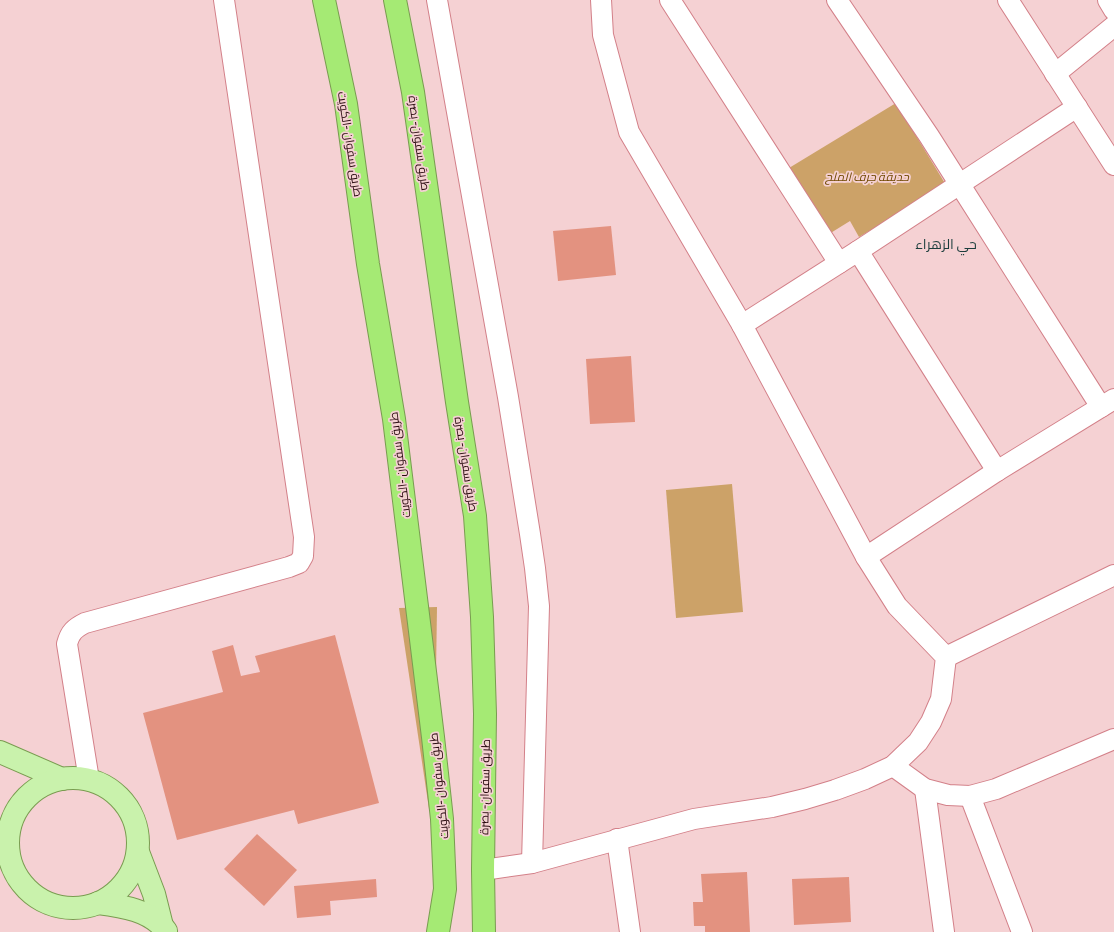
<svg xmlns="http://www.w3.org/2000/svg" width="1114" height="932" viewBox="0 0 1114 932" font-family="Literata,Cairo,serif">
	<style>
		.green { fill: #cca268 }
		.building { fill: #e39280 }
		.lines { fill: none; stroke-linecap: round; stroke-linejoin: round }
		.minor-casing { stroke: #d38089; stroke-width: 22 }
		.major-casing { stroke: #799c50; stroke-width: 24 }
		.highway-casing { stroke: #799c50; stroke-width: 24 }
		.minor { stroke: #fff; stroke-width: 20 }
		.major { stroke: #c9f2ac; stroke-width: 22 }
		.highway { stroke: #a5ea74; stroke-width: 22 }
		.labels { text-anchor: middle; dominant-baseline: central; stroke-width: 3.5; stroke-linejoin: round; paint-order: stroke }
		.street-label { font-size: 12px; fill: #280a0e; stroke: #f5d1d3 }
		.park-label { font-size: 12px; font-style: italic; fill: #704902; stroke: #f5d1d3 }
		.quarter-label { font-size: 14px; fill: #1c3e3d; stroke: #f5d1d3 }
	</style>
	<rect width="100%" height="100%" fill="#f5d1d3"/>
	<!-- green -->
	<g class="green">
		<path d="M896 103 946 185 859 237 850 221 829 234 789 168Z"/>
		<path d="M732 484 743 612 676 618 666 490Z"/>
		<path d="M437 607 434 809H429L399 608Z"/>
	</g>
	<!-- building -->
	<g class="building">
		<path d="M611 226 616 275 558 281 553 231Z"/>
		<path d="M631 356 635 422 590 424 586 359Z"/>
		<path d="M335 635 379 803 298 824 294 810 177 840 143 713 223 692 212 651 233 645 241 676 260 672 255 656Z"/>
		<path d="M257 834 297 870 264 906 224 869Z"/>
		<path d="M747 872 750 932H705V926H694L693 902H703L701 874Z"/>
		<path d="M849 877 851 922 794 925 792 879Z"/>
		<path d="M376 879 377 897 330 901 331 915 297 918 294 886Z"/>
	</g>
	<g class="lines">
		<defs>
			<g id="minor">
				<path d="M437 0 508 397 530 534 535 568 539 606 532 863"/>
				<path d="M670 0 839 263"/>
				<path d="M837 0 929 136 1101 407"/>
				<path d="M1008 0 1114 165"/>
				<path d="M1108 0 1114 10"/>
				<path d="M1055 74 1114 26"/>
				<path d="M858 251 997 471"/>
				<path d="M742 325 858 251 1077 107"/>
				<path d="M866 557 997 471 1114 399"/>
				<path d="M946 657 1114 575"/>
				<path d="M893 766 925 789 948 795 970 796 996 789 1114 739"/>
				<path d="M89 780 67 644C70 632 75 628 85 623L289 567 299 563 303 556 304 537 224 0"/>
				<path d="M925 789 944 932"/>
				<path d="M970 796 1022 932"/>
				<path d="M617 839 630 932"/>
				<path d="M483 870 532 863 694 819 772 807 805 799 835 790 865 779 893 766 918 742 931 722 941 699 946 657 897 606 866 557 742 325 629 132 603 35 601 0"/>
			</g>
			<g id="major">
				<path d="M0 752 62 779"/>
				<circle cx="73" cy="843" r="65"/>
				<path d="M138 852 154 894 162 926"/>
				<path d="M98 903C122 906 151 910 166 931"/>
			</g>
			<g id="highway">
				<path d="M324 0 346 104 368 264 394 419 433 737 442 819 445 889 438 932"/>
				<path d="M395 0 413 92 457 402 475 516 482 617 485 714 483 870 484 932"/>
			</g>
		</defs>
		<!-- minor casing -->
		<use href="#minor" class="minor-casing"/>
		<!-- major casing -->
		<use href="#major" class="major-casing"/>
		<!-- highway casing -->
		<use href="#highway" class="highway-casing"/>
		<!-- minor -->
		<use href="#minor" class="minor"/>
		<!-- major -->
		<use href="#major" class="major"/>
		<!-- highway -->
		<use href="#highway" class="highway"/>
	</g>
	<g class="labels">
		<!-- street labels -->
		<g class="street-label">
			<text transform="translate(420 143) rotate(82)">طريق سفوان- بصرة</text>
			<text transform="translate(351 144) rotate(81)">طريق سفوان -الكويت</text>
			<text transform="translate(467 464) rotate(81)">طريق سفوان- بصرة</text>
			<text transform="translate(399 465) rotate(-97)">طريق سفوان -الكويت</text>
			<text transform="translate(438 786) rotate(-96)">طريق سفوان -الكويت</text>
			<text transform="translate(484 787) rotate(-89)">طريق سفوان- بصرة</text>
		</g>
		<!-- park labels -->
		<g class="park-label">
			<text x="867" y="176">حديقة جرف الملح</text>
		</g>
		<!-- quarter labels -->
		<g class="quarter-label">
			<text x="946" y="243">حي الزهراء</text>
		</g>
	</g>
</svg>
